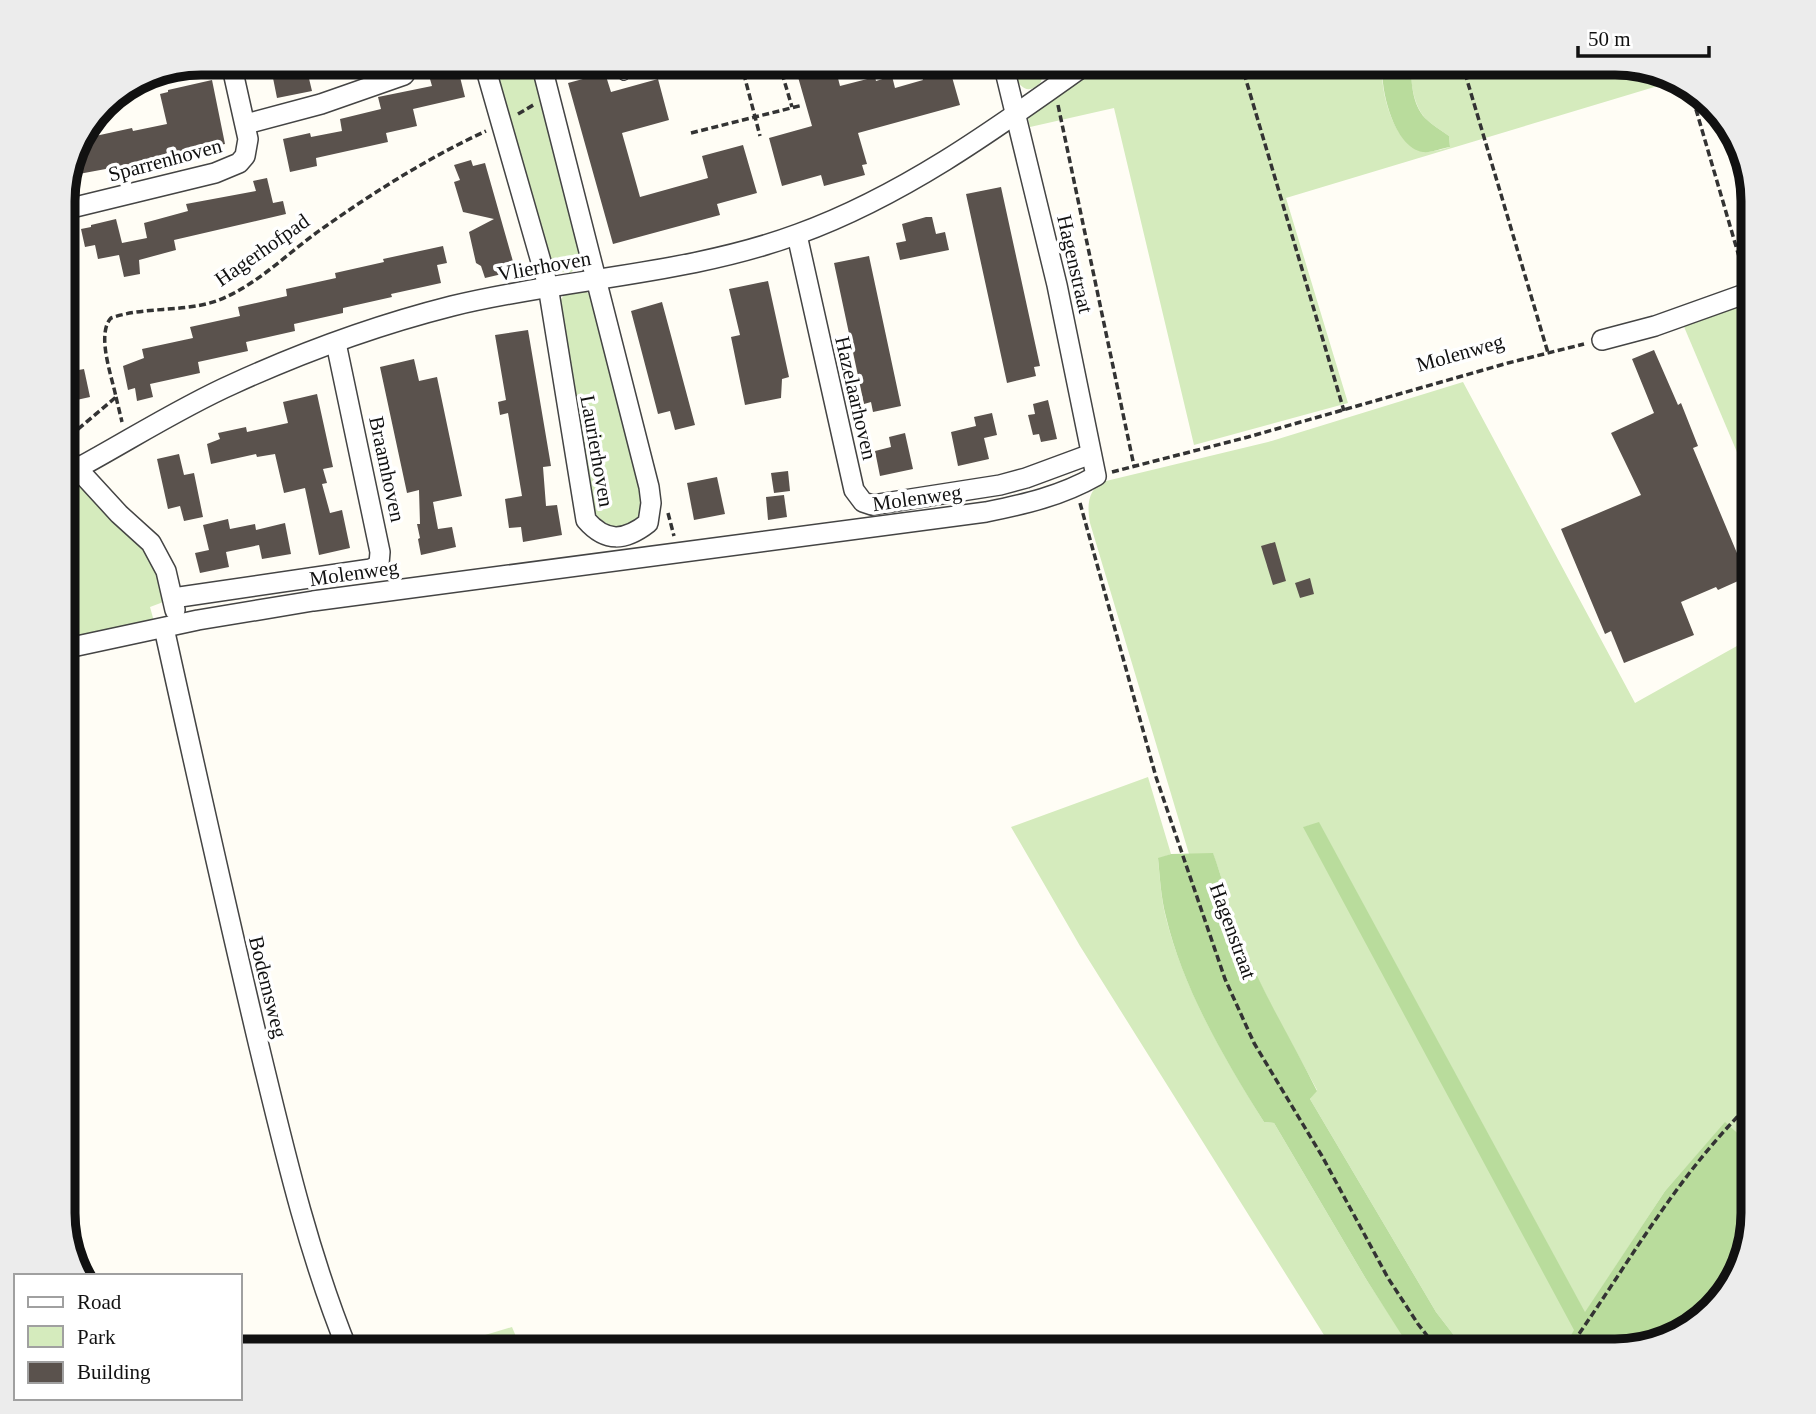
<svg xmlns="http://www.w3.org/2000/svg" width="1816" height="1414" viewBox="0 0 1816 1414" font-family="'Times New Roman',serif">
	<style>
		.green { fill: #d5ebbd }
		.forest { fill: #b9dc9c }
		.building { fill: #5a524d }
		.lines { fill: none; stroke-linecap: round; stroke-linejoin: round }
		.lane-casing { stroke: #444; stroke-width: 12 }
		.street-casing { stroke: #444; stroke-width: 22 }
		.path { stroke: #333; stroke-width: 3.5; stroke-dasharray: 7 3.5; stroke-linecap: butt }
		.lane { stroke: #fff; stroke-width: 10 }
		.street { stroke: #fff; stroke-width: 19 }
		.labels { text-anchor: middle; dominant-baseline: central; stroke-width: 7; stroke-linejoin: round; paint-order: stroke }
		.street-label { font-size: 21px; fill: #111; stroke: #fff }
		.rim { fill: none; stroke: #111; stroke-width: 9 }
	</style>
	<rect width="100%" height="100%" fill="#fffdf5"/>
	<!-- green -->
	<g class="green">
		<path d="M493 63H531L582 254 579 266 570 273 558 271 549 262Z"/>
		<path d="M1010 63H1038L1042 77 1041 82C1023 101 1015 78 1010 63Z"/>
		<path d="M1105 63H1383C1378 87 1394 147 1423 151 1431 153 1442 149 1450 147L1449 136C1441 130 1432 125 1425 118 1413 105 1410 80 1411 63H1615L1671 82 1286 198 1348 403 1194 445 1114 108 1030 127 1028 118Z"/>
		<path d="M567 290 587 292 593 299 645 502 643 513C623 533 611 532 593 511L557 306Z"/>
		<path d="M1753 300V490L1682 322Z"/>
		<path d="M1463 382 1635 703 1753 637V1147L1725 1123 1665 1191 1585 1313 1319 823 1304 827 1575 1330 1562 1351H1466L1436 1312 1310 1099 1317 1090C1289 1037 1256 983 1236 926 1228 902 1222 877 1213 854H1189L1090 523C1087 506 1087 488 1106 481L1268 442Z"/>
		<path d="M63 465 153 558 166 601 150 607 155 625 63 641Z"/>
		<path d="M1148 777 1171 854 1158 859C1160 878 1161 899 1166 918 1184 990 1225 1059 1264 1122L1274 1123 1366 1279 1413 1351H1334L1080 946 1011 827Z"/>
		<path d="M512 1327 522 1351H432Z"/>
	</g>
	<!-- forest -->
	<g class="forest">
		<path d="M1383 63H1411C1411 81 1412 104 1425 118 1432 125 1441 130 1449 136L1450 147C1442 148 1431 153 1423 152 1394 148 1379 87 1383 63Z"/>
		<path d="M1319 822 1585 1312 1665 1191 1725 1122 1753 1147V1213L1724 1297 1675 1337 1614 1351H1562L1574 1330 1303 827Z"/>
		<path d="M1213 853C1222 877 1228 902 1236 925 1256 983 1290 1036 1317 1091L1310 1099 1436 1312 1466 1351H1413L1410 1348 1366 1279 1274 1123 1264 1122C1225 1060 1183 989 1166 917 1161 898 1160 878 1158 858L1171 854Z"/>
	</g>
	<!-- building -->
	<g class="building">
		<path d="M270 63H291L292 70 306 66 312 91 277 98Z"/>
		<path d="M449 63H472L474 73 460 77 465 97 413 109 417 126 386 133 388 142 316 158 317 166 290 172 283 139 310 133 311 137 342 131 340 119 381 109 378 97 432 86 430 79 452 75Z"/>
		<path d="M794 63H834L840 86 875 77 876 81 892 76 895 88 923 80 919 69 941 63 985 65 952 77 960 105 858 133 867 164 862 165 865 175 824 186 821 175 782 186 769 138 812 126Z"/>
		<path d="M605 73 611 92 658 79 669 120 622 133 640 197 708 178 702 156 743 145 757 193 717 204 720 215 613 244 568 83Z"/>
		<path d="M212 80 225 144 174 155 175 159 139 167 138 163 68 176 77 140 132 128 133 131 167 124 160 94 168 92V90Z"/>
		<path d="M471 160 473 166 485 163 514 265 501 268 502 274 485 278 481 266 476 263 469 232 494 219 463 212 454 182 460 180 454 165Z"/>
		<path d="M267 178 273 203 283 201 286 214 174 240 176 250 139 260 140 274 124 277 119 255 98 259 95 245 85 247 81 229 91 227V225L116 219 122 243 147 238 144 223 188 211 186 204 256 191 253 181Z"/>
		<path d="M1001 187 1040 366 1034 367 1036 376 1007 383 966 194Z"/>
		<path d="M926 217H932L936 234 945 232 949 250 900 260 896 243 906 241 902 224Z"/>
		<path d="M443 246 447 263 437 265 441 283 391 294 392 297 343 308V313L294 324 295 331 246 342 248 351 198 362 200 373 150 384 153 397 137 401 135 388 128 390 123 366 144 358 142 349 193 338 190 327 240 316 238 307 287 296 286 289 336 278 335 273 384 262 383 259Z"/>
		<path d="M869 256 901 406 873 412 871 402 864 404 834 263Z"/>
		<path d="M768 281 789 377 782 379 781 398 745 405 731 337 740 335 729 289Z"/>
		<path d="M662 302 695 425 675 430 670 411 658 414 631 311Z"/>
		<path d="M528 330 551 466 543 467 546 506 557 505 562 535 523 542 521 527 509 528 505 499 522 496 508 413 500 415 498 402 506 400 495 335Z"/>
		<path d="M1654 350 1678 405 1681 403 1698 446 1693 448 1747 577 1718 590 1716 587 1681 602 1694 635 1624 663 1611 631 1605 634 1561 529 1641 495 1611 433 1654 413 1632 359Z"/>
		<path d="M414 359 419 381 437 377 462 496 433 502 438 529 452 527 456 547 421 555 418 539 420 538 417 524H420L419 490 407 493 380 367Z"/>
		<path d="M84 369 90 397 63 403V373Z"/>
		<path d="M317 394 333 467 323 469 327 483 322 484 330 513 342 510 350 548 319 555 305 488 284 493 275 454 257 457 256 454 211 464 207 444 220 439 218 433 246 427 247 432 288 423 283 402Z"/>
		<path d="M1048 400 1057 439 1041 442 1039 434 1033 435 1028 415 1035 414 1033 404Z"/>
		<path d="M992 413 997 435 984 438 989 459 958 466 951 432 976 426 974 417Z"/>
		<path d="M905 433 913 469 880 476 875 451 891 447 889 437Z"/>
		<path d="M179 454 184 475 194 473 203 517 184 521 180 506 168 509 157 459Z"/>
		<path d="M788 471 790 491 774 493 771 473Z"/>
		<path d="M717 477 725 514 694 520 687 483Z"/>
		<path d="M784 495 787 517 768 520 766 497Z"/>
		<path d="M228 519 230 529 255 524 256 530 285 523 291 554 262 559 259 545 226 552 229 567 200 573 195 553 209 550 203 525Z"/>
		<path d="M1275 542 1286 581 1273 585 1261 546Z"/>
		<path d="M1310 578 1314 594 1300 598 1295 583Z"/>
	</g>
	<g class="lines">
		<defs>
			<path id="lane" d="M621 63 624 75"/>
			<g id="street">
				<path d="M484 63 548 286 586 520C606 543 625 541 648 523L651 503 649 487 541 63"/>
				<path d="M246 124 321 104 404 75 406 72V63"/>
				<path d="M63 210 215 173 239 163 245 156 248 139 231 63"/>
				<path d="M797 235 854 490 863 502 872 505 1000 485 1026 478 1091 454"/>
				<path d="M1602 340 1655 326 1753 291"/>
				<path d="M63 453 119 514 151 543 166 571 175 610"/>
				<path d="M78 468C128 441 181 407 233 384 303 352 377 325 452 306 566 278 687 275 798 234 903 196 997 128 1088 63"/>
				<path d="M173 598 371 569 379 564 380 552 336 343"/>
				<path d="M164 628C195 768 226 907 259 1046 284 1149 308 1253 348 1351"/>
				<path d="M63 649 198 620 313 601 986 512C1025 504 1061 496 1096 476L1057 285 1003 63"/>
			</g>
		</defs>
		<!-- lane casing -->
		<use href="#lane" class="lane-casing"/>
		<!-- street casing -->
		<use href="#street" class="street-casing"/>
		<!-- path -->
		<g class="path">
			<path d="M741 63 760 136"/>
			<path d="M779 63 792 107"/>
			<path d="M1241 63 1344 411"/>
			<path d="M1462 63 1548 353"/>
			<path d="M636 71 664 63"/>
			<path d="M1690 89 1745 277"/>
			<path d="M1058 105 1134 466"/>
			<path d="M518 114 535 104"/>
			<path d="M691 133 803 105"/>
			<path d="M116 397 122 422"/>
			<path d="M70 436 116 397C112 377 96 334 111 318 148 305 190 314 226 297 263 280 292 249 326 226 377 190 430 157 486 131"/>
			<path d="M1112 472 1248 437 1508 363 1584 344"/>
			<path d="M1080 503 1156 777 1225 979 1254 1043 1322 1156 1388 1278 1418 1324 1439 1351"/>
			<path d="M668 513 674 536"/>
			<path d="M1567 1351C1629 1264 1675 1177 1753 1101"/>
		</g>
		<!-- lane -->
		<use href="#lane" class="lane"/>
		<!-- street -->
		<use href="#street" class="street"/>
	</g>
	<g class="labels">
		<!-- street labels -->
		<g class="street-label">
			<text transform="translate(165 160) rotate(-15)">Sparrenhoven</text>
			<text transform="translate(262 250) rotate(-35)">Hagerhofpad</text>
			<text transform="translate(1075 264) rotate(77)">Hagenstraat</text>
			<text transform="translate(544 266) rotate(-10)">Vlierhoven</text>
			<text transform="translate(1460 353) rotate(-16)">Molenweg</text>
			<text transform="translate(856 398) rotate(77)">Hazelaarhoven</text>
			<text transform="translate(597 451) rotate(80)">Laurierhoven</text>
			<text transform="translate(387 469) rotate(78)">Braamhoven</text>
			<text transform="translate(917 498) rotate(-8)">Molenweg</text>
			<text transform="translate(354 573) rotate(-8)">Molenweg</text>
			<text transform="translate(1233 931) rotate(70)">Hagenstraat</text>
			<text transform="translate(268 987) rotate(76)">Bodemsweg</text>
		</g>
	</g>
	<!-- crop -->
	<path d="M0 0H1816V1414H0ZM201 75H1615A126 126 0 0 1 1741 201V1213A126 126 0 0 1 1615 1339H201A126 126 0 0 1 75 1213V201A126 126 0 0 1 201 75Z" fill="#ececec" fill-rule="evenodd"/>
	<path class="rim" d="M201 75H1615A126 126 0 0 1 1741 201V1213A126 126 0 0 1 1615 1339H201A126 126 0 0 1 75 1213V201A126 126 0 0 1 201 75Z"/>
	<!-- legend -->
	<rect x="14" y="1274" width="228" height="126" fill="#ffffff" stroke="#a0a0a0" stroke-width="2"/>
	<rect x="28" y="1297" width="35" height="10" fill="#ffffff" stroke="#a0a0a0" stroke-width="2"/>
	<text x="77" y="1309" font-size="21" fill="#111111">Road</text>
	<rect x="28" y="1326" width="35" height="21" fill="#d5ebbd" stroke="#a0a0a0" stroke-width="2"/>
	<text x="77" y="1344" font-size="21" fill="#111111">Park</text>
	<rect x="28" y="1362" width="35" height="21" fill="#5a524d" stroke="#a0a0a0" stroke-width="2"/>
	<text x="77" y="1379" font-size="21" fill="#111111">Building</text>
	<!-- scale -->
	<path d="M1578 46v10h131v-10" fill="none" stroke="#111111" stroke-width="3.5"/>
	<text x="1588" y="46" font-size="21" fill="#111111" stroke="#ffffff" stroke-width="5" paint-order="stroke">50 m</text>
</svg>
